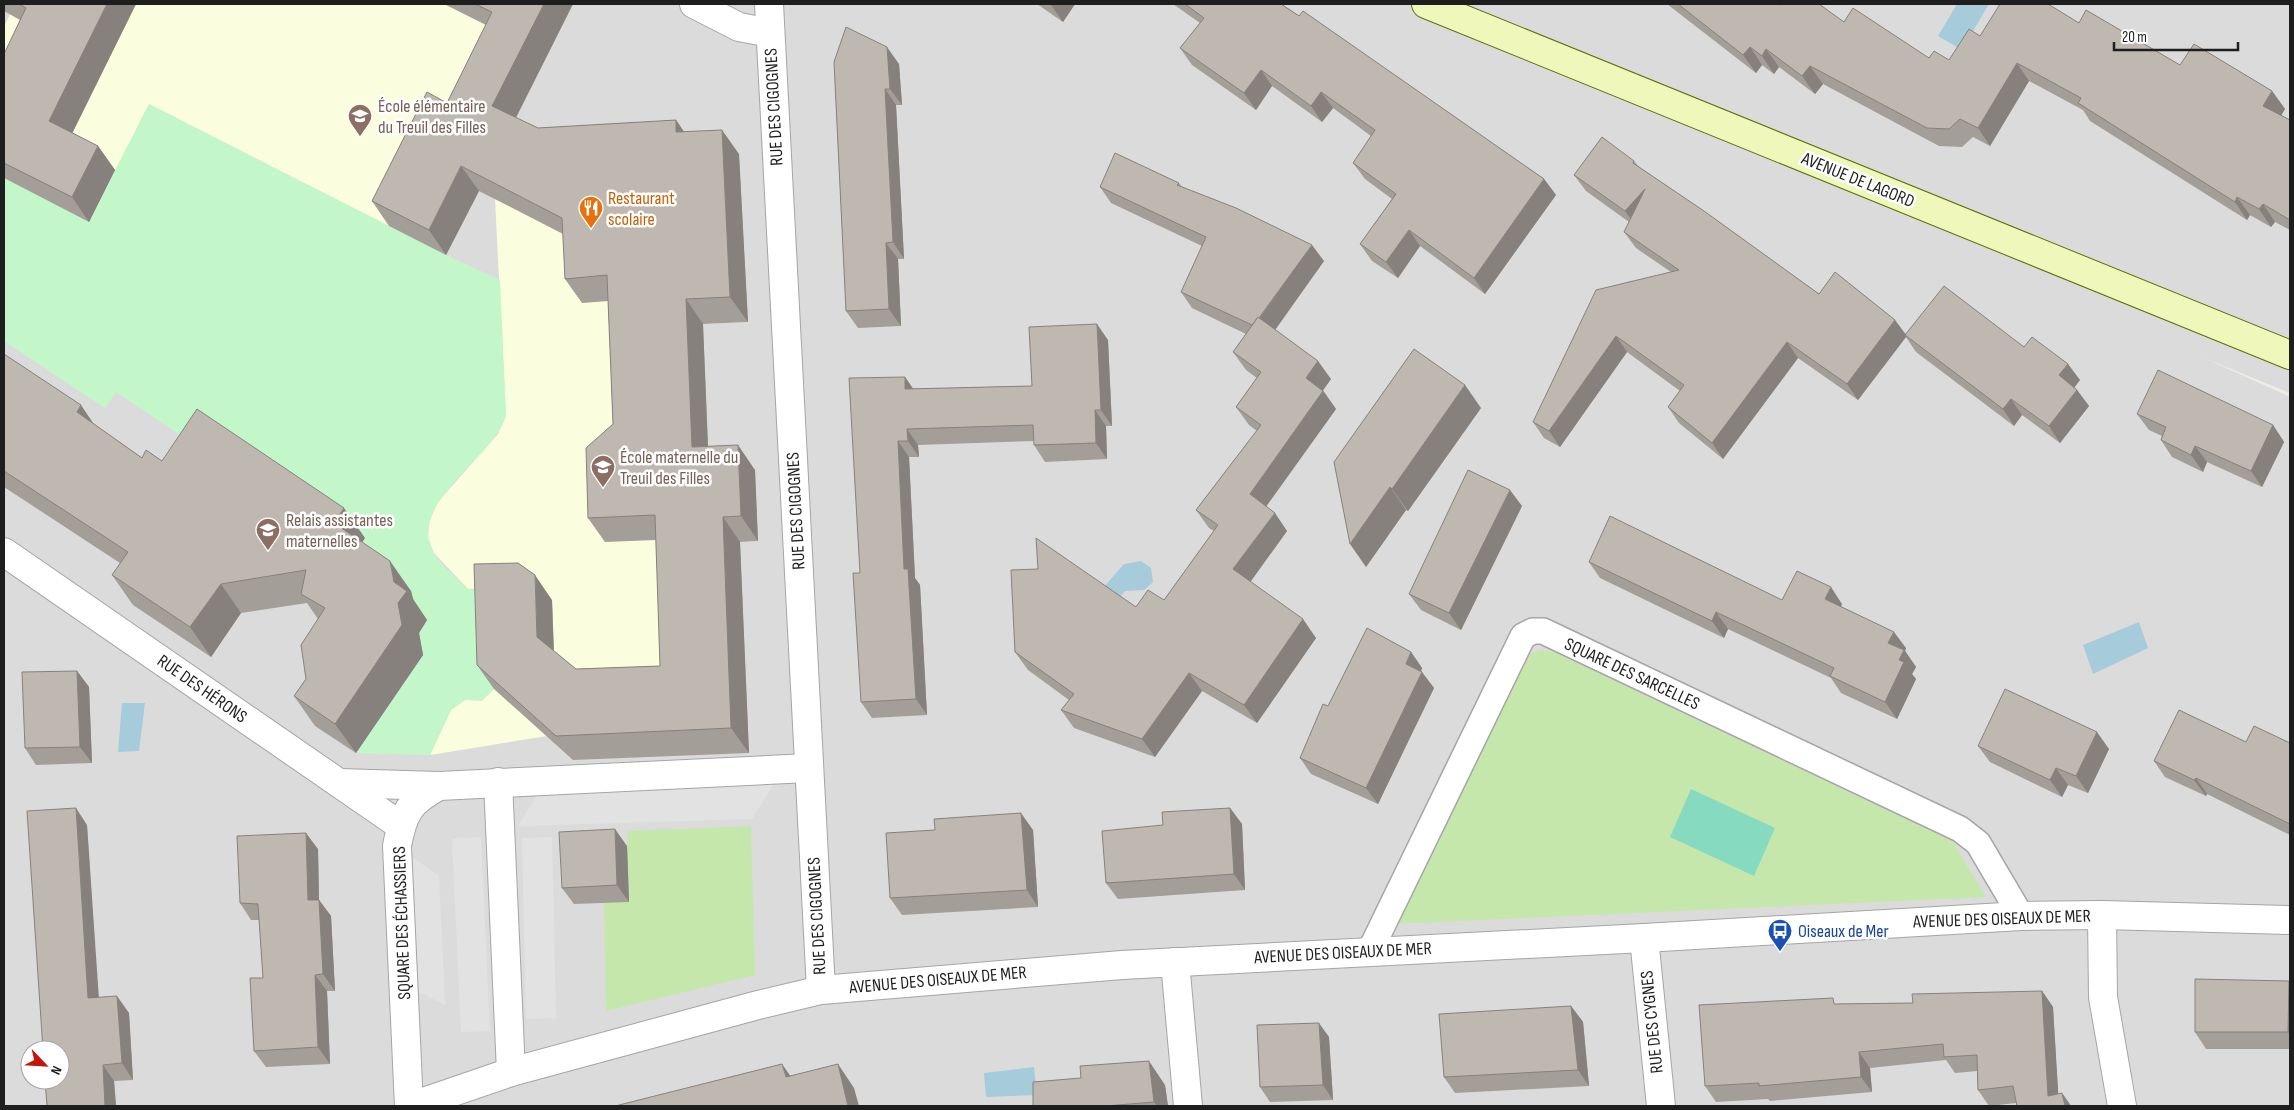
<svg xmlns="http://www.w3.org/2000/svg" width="2294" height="1110" viewBox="0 0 2294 1110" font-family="'Sofia Sans Condensed',sans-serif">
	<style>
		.residential { fill: #dcdbdb; fill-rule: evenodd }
		.education { fill: #fbfede }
		.grass { fill: #c5e7ac }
		.park { fill: #c3f7ca }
		.pitch { fill: #85dac0 }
		.parking { fill: #e2e2e2 }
		.water { fill: #a6cbda }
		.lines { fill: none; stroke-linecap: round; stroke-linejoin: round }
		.lane-casing { stroke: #a5a5a5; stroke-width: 28 }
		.street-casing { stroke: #a5a5a5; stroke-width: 30 }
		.secondary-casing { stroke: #5e7009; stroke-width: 30 }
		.lane { stroke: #fff; stroke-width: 25 }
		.street { stroke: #fff; stroke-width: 28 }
		.secondary { stroke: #eff7ba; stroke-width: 28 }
		.wall { fill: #a49e98 }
		.shaded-wall { fill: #86817c }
		.building { fill: #bfb8b1; stroke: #86817c }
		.labels { text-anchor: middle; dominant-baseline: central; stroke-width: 5; stroke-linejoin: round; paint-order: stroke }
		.education-label { font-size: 18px; fill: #785e54; stroke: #fff; text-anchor: start }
		.street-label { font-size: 18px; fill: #1e1e1e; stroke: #fff }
		.food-label { font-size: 18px; fill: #c56008; stroke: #fff; text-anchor: start }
		.transit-label { font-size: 18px; fill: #164399; stroke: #fff; text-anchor: start }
	</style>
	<rect width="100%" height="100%" fill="#eeece4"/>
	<!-- residential -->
	<path class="residential" d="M4 4H2290V393L2202 357 2290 397V1106H4ZM30 1050H60V1080H30Z"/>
	<!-- education -->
	<g class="education">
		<path d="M15 4H573L446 255 149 104 89 222 4 178V27Z"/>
		<path d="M523 138 694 157 739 154 748 322 703 324 709 471 755 470 758 541 740 542 749 753 547 736 430 755 451 710 465 700 468 589 434 553 428 538 429 520 437 503 498 434 506 416 495 199Z"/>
	</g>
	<!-- grass -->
	<g class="grass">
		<path d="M1543 650 1556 653 1952 841 1986 897 1395 924 1524 661 1534 652Z"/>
		<path d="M751 826 755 975 606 1011 604 903 627 846 628 831Z"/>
	</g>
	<!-- park -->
	<path class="park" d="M149 104 446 255 500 280 506 416C493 458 405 505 434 553 441 566 457 578 468 589L491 588 494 689 482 701 465 700 451 710 430 755 356 753 423 655 355 553 365 538 207 453 116 392 105 408 4 341V178L89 222Z"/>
	<!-- pitch -->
	<path class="pitch" d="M1691 789 1775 828 1754 876 1670 837Z"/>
	<!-- parking -->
	<g class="parking">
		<path d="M775 782 752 819 518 826 539 792Z"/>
		<path d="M481 837 490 1031 461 1032 452 839Z"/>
		<path d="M552 837 556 1018 526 1019 522 838Z"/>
		<path d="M412 857 439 876 445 1005 419 992Z"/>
	</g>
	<!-- water -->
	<g class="water">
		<path d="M1957 4H1989L1962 50 1938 36Z"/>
		<path d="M1141 561 1151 568 1153 582 1144 590 1125 591 1110 608 1082 612 1124 564Z"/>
		<path d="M2139 622 2148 648 2093 674 2083 645Z"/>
		<path d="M122 703H145L139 751 118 752Z"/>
		<path d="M1034 1067 1037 1095 986 1097 984 1073Z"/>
	</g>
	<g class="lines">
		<defs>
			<path id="lane" d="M1370 951 1523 636 1533 631H1543L1960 829 1978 843 2021 916"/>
			<g id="street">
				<path d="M694 4 739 27 770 33"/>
				<path d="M769 4 821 990"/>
				<path d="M4 552 401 826"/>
				<path d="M498 782 511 1072"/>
				<path d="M339 783 439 786"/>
				<path d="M2102 915 2103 997 2122 1106"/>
				<path d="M1644 938 1661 1106"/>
				<path d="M1175 962 1188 1106"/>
				<path d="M409 1106 397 846C403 813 409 802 439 786L808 768"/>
				<path d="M412 1106 511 1072 758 1005 821 990 1122 965 1644 938 2021 916 2102 915 2290 920"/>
			</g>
			<path id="secondary" d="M1426 4 2290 355"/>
		</defs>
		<!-- lane casing -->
		<use href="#lane" class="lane-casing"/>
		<!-- street casing -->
		<use href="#street" class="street-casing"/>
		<!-- secondary casing -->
		<use href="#secondary" class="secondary-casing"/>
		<!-- lane -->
		<use href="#lane" class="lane"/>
		<!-- street -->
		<use href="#street" class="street"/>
		<!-- secondary -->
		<use href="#secondary" class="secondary"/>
	</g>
	<!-- wall -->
	<g class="wall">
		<path d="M4 4H136L72 133 98 146 115 170 89 222 4 178V54L20 20 4 11Z"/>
		<path d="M444 4H573L516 118 538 128 676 120 684 132 739 154 748 322 703 324 708 446 755 470 758 541 740 542 749 753 573 760 494 689 477 665 552 600 554 651 576 669 660 666 656 540 605 542 588 518 613 424 608 301 582 303 565 279 563 234 479 191 446 255 389 226 372 201 447 103 486 25Z"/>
		<path d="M1037 4H1075L1063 22Z"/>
		<path d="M1173 4H1281L1544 179 1556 195 1485 294 1420 246 1398 278 1372 261 1360 244 1392 199 1365 179 1353 163 1371 136 1333 108 1322 122 1272 86 1256 110 1192 65 1180 48 1200 23Z"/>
		<path d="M1667 4H1779L1781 5 1844 22 1929 58 1949 60 1980 36 2079 23 2180 65 2272 91 2285 109 2281 115 2290 120V230L2275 222 2271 227 2250 215 2247 220 2090 121 2083 110 2029 81 1990 146 1973 137 1962 147 1939 146 1823 84 1815 94 1779 67 1774 74 1762 65 1756 73Z"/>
		<path d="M834 62 899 64 902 105H896L904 259H898L901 326 858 328 846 311Z"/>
		<path d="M1634 161 1638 166 1819 294 1906 335 2024 347 2080 380 2074 387 2077 390 2089 406 2060 443 2022 415 2014 426 1916 352 1906 337 1858 400 1798 358 1723 459 1679 423 1668 407 1680 391 1627 352 1560 447 1544 438 1533 422 1671 272 1636 248 1624 232 1629 222 1586 191 1574 175Z"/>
		<path d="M1179 183 1182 187 1324 261 1275 329 1331 379 1323 390 1336 409 1266 507 1287 531 1250 582 1316 638 1257 723 1202 691 1155 757 1074 728 1061 710 1069 700 1028 670 1015 652 1136 607 1164 600 1214 531 1209 528 1196 510 1257 431 1249 425 1236 407 1257 378 1246 370 1233 352 1246 334 1192 308 1181 292 1202 246 1111 203 1100 187Z"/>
		<path d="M1108 340 1112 426H1106L1107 459 1045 462 1034 445V441L918 445 919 457H909L915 578 920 585 927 715 872 718 861 702 860 573 905 377 913 389 1032 386Z"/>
		<path d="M4 354 94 424 142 458 162 461 365 538 362 542 411 591 413 599 427 620 419 633 423 655 356 753 315 726 294 696 306 679 318 619 307 603 241 613 211 657 133 605 112 575 120 563 4 487Z"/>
		<path d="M1481 408 1408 511 1406 510 1366 567 1334 462Z"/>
		<path d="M2137 414 2273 425 2284 442 2262 487 2207 462 2203 472 2172 457 2161 440 2162 436 2149 430Z"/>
		<path d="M1522 506 1461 630 1421 610 1409 594Z"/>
		<path d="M1589 562 1782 600 1842 604 1841 606 1906 648 1905 651 1916 667 1912 674 1916 679 1897 719 1841 693 1831 678 1728 629 1724 638 1600 578Z"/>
		<path d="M1411 652 1422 668 1421 672 1434 688 1378 804 1311 774 1300 758 1328 706Z"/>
		<path d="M77 671 89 687 92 763 36 765 25 748Z"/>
		<path d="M2246 742 2290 743V835L2207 794 2206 796 2165 777 2154 761Z"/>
		<path d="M1978 746 2109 749 2088 793 2068 785 2062 797 1990 762Z"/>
		<path d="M1230 808 1242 824 1245 890 1118 899 1106 883 1163 825Z"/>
		<path d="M87 825 98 997 129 1013 133 1080 114 1081 116 1106H47Z"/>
		<path d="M1033 830 1038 907 902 915 890 898Z"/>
		<path d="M627 846 629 902 574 904 562 888Z"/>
		<path d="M318 849 319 900 331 916 335 991H327L330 1064 266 1067 254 1051 263 978 259 920H251L240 903Z"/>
		<path d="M2290 983V1049H2206L2195 1032Z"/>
		<path d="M2042 991 2053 1007 2058 1094 2062 1093 2071 1106H2017L2016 1103 1989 1106 1978 1090 1977 1071 1955 1073 1946 1060 1870 1068 1872 1092 1770 1101 1768 1099 1716 1102 1705 1086 1837 1004 1913 1003Z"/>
		<path d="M1571 1006 1583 1022 1589 1086 1455 1093 1444 1077Z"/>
		<path d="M1329 1037 1333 1100 1270 1102 1260 1087Z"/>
		<path d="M1165 1085 1168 1106H1033Z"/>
	</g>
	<!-- shaded-wall -->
	<g class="shaded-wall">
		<path d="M107 4H136L66 146 49 121Z"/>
		<path d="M544 4H573L509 131 492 106Z"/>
		<path d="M1052 4H1075L1063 22 1051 5Z"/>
		<path d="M887 47 899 64 902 105 890 89Z"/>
		<path d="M1750 47 1762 65 1756 73 1743 55Z"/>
		<path d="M1766 49 1779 67 1774 74 1762 56Z"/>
		<path d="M2017 63 2029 81 1990 146 1978 128Z"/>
		<path d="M1810 66 1823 84 1815 94 1802 76Z"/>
		<path d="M1261 70 1272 86 1256 110 1244 93Z"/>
		<path d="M885 89 896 105 904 259 893 242Z"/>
		<path d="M2272 91 2285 109 2276 124 2263 106Z"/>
		<path d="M1321 92 1333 108 1322 122 1311 106Z"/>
		<path d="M676 120 693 145 676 132Z"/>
		<path d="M722 130 739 154 748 322 730 297Z"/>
		<path d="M98 146 115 170 89 222 72 197Z"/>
		<path d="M461 166 479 191 446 255 429 230Z"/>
		<path d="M1544 179 1556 195 1485 294 1474 278Z"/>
		<path d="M1645 189 1637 227 1625 211Z"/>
		<path d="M2237 197 2250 215 2247 220 2235 202Z"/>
		<path d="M2263 204 2275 222 2271 227 2259 209Z"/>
		<path d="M1409 230 1420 246 1398 278 1386 262Z"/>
		<path d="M886 243 898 259 901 326 889 309Z"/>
		<path d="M1312 245 1324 261 1266 343 1254 326Z"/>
		<path d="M686 299 703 324 709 472 692 447Z"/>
		<path d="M1895 320 1907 336 1905 335 1906 337 1858 400 1847 384Z"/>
		<path d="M1097 324 1108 340 1112 426 1101 410Z"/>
		<path d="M1616 336 1627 352 1560 447 1549 431Z"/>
		<path d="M1787 342 1798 358 1723 459 1712 443Z"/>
		<path d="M1318 361 1331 379 1319 396 1306 378Z"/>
		<path d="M2068 364 2080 380 2071 392 2059 375Z"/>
		<path d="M905 377 916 393 905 389Z"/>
		<path d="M1465 385 1481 408 1408 511 1392 489Z"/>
		<path d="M2077 390 2089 406 2060 443 2049 426Z"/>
		<path d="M1323 391 1336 409 1262 512 1250 494Z"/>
		<path d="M2011 399 2022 415 2014 426 2003 409Z"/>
		<path d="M81 405 101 435 77 412Z"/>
		<path d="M1095 410 1106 426 1107 459 1096 443Z"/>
		<path d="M2273 425 2284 442 2262 487 2251 471Z"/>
		<path d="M907 429 918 445 919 457 908 441Z"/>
		<path d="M898 441 909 457 915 578 920 585 927 715 916 699 904 569Z"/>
		<path d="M738 445 755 470 758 541 741 516Z"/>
		<path d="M2195 446 2207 462 2203 472 2191 455Z"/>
		<path d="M1390 487 1406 510 1366 567 1350 544Z"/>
		<path d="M1510 490 1522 506 1461 630 1449 613Z"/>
		<path d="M344 508 365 538 355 553 334 523Z"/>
		<path d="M1275 513 1287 531 1246 588 1233 569Z"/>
		<path d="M723 517 740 542 749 753 731 728Z"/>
		<path d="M390 561 411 591 413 599 427 620 419 633 423 655 356 753 335 724 394 582Z"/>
		<path d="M535 575 552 600 554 662 537 637Z"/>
		<path d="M221 584 241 613 211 657 190 627Z"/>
		<path d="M1831 587 1842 604 1837 615 1825 599Z"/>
		<path d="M1716 612 1728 629 1724 638 1712 621Z"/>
		<path d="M1303 619 1316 638 1257 723 1244 705Z"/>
		<path d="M1894 632 1906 648 1905 651 1916 667 1912 674 1916 679 1897 719 1885 702 1888 643Z"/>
		<path d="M1411 652 1422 668 1417 680 1406 664Z"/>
		<path d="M77 671 89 687 92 763 80 747Z"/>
		<path d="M1422 672 1434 688 1378 804 1366 788Z"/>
		<path d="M1189 673 1202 691 1155 757 1142 739Z"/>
		<path d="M2097 732 2109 749 2088 793 2076 776Z"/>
		<path d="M2056 768 2068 785 2062 797 2050 780Z"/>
		<path d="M2196 778 2207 794 2206 796 2194 780Z"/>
		<path d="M76 808 87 825 100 1014 88 998Z"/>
		<path d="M1230 808 1242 824 1245 890 1234 874Z"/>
		<path d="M1021 813 1033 830 1038 907 1027 890Z"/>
		<path d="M615 829 627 846 629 902 617 885Z"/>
		<path d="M306 833 318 849 319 900 331 916 335 991 323 974 308 900Z"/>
		<path d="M315 975 327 991 330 1064 318 1047Z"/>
		<path d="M2289 981 2290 983V1036L2288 1032Z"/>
		<path d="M2042 991 2053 1007 2059 1106 2048 1096Z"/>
		<path d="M117 996 129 1013 133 1080 122 1063Z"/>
		<path d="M1571 1006 1583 1022 1589 1086 1578 1070Z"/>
		<path d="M1319 1023 1329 1037 1333 1100 1323 1085Z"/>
		<path d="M1859 1052 1870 1068 1872 1092 1861 1077Z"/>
		<path d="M1149 1061 1165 1085 1168 1106H1157L1154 1102Z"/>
		<path d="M782 1064 798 1087 786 1077Z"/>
		<path d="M838 1064 854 1088 859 1106H848Z"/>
		<path d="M103 1065 114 1081 116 1106H105Z"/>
		<path d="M2062 1093 2071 1106H2065Z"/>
	</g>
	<!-- building -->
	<g class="building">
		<path d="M19 4H107L49 121 98 146 72 197 4 163V54L26 8Z"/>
		<path d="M475 4H544L492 106 538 128 676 120V132L722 130 730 297 686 299 692 447 738 445 741 516 723 517 731 728 556 736 477 665 474 564 518 563 535 575 537 637 576 669 660 666 655 515 588 518 586 448 613 424 607 275 565 279 562 218 461 166 429 230 372 201 427 92 447 103 492 12Z"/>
		<path d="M1185 4H1281L1299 16 1303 11 1544 179 1474 278 1409 230 1386 262 1360 244 1396 194 1353 163 1375 130 1321 92 1311 106 1261 70 1244 93 1180 48 1204 18Z"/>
		<path d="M1678 4H1779L1781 5 1782 4H1819L1844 22 1853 8 1929 58 1934 51 1949 60 1969 29 1980 36 2000 4H2048L2079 23 2086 10 2180 65 2194 44 2272 91 2263 106 2290 120V220L2263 204 2259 209 2237 197 2235 202 2078 103 2081 98 2017 63 1978 128 1960 119 1949 129 1927 128 1810 66 1802 76 1766 49 1762 56 1750 47 1743 55Z"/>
		<path d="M846 27 887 47 890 89H885L893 242 886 243 889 309 846 311 834 62Z"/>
		<path d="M1602 137 1634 161 1633 163 1704 211 1819 294 1835 272 1895 320 1847 384 1787 342 1712 443 1668 407 1684 385 1616 336 1549 431 1533 422 1596 290 1679 270 1624 232 1645 189 1625 211 1574 175Z"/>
		<path d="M1115 153 1179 183 1177 185 1236 208 1312 245 1259 318 1258 317 1252 325 1181 292 1206 237 1100 187Z"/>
		<path d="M1944 286 2024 347 2032 337 2068 364 2059 375 2077 390 2049 426 2011 399 2003 409 1905 335Z"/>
		<path d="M1258 317 1318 361 1306 378 1323 391 1250 494 1275 513 1233 569 1303 619 1244 705 1189 673 1142 739 1061 710 1074 694 1015 652 1011 570 1038 569 1036 538 1136 607 1148 590 1164 600 1218 525 1196 510 1261 425 1236 407 1261 372 1233 352Z"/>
		<path d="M1097 324 1101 410H1095L1096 443 1034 445 1033 425 907 429 908 441H898L904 569H908L916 699 861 702 853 573H860L849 378 905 377V389L1032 386 1029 327Z"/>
		<path d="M1414 349 1465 385 1392 489 1390 487 1350 544 1334 462Z"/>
		<path d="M4 354 81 405 77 412 142 458 146 450 162 461 197 409 344 508 334 523 390 561 394 582 407 591 398 603 402 625 335 724 294 696 306 679 301 645 325 608 301 594 306 570 221 584 190 627 112 575 128 552 4 471Z"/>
		<path d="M2158 370 2273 425 2251 471 2195 446 2191 455 2161 440 2166 427 2137 414Z"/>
		<path d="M1468 470 1510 490 1449 613 1409 594Z"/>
		<path d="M1610 516 1782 600 1797 571 1831 587 1825 599 1894 632 1888 643 1904 650 1899 660 1904 662 1885 702 1830 676 1834 668 1716 612 1712 621 1589 562Z"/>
		<path d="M1367 628 1411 652 1406 664 1422 672 1366 788 1300 758 1323 704 1328 706Z"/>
		<path d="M77 671 80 747 25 748 22 672Z"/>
		<path d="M2005 689 2097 732 2076 776 2056 768 2050 780 1978 746Z"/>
		<path d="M2179 710 2246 742 2254 726 2290 743V824L2196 778 2194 780 2154 761Z"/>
		<path d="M76 808 88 998 117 996 122 1063 103 1065 105 1106H47L45 1080H60V1050H43L27 811Z"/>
		<path d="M1230 808 1234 874 1106 883 1102 831 1163 825 1162 812Z"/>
		<path d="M1021 813 1027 890 890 898 886 833 935 830 934 819Z"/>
		<path d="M615 829 617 885 562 888 559 832Z"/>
		<path d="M306 833 308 900H319L323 974 315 975 318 1047 254 1051 250 978H263L258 904 240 903 237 836Z"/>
		<path d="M2195 979 2289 981 2288 1032H2195Z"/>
		<path d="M2042 991 2048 1096 2062 1093 2065 1106H2017L2013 1086 1978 1090 1977 1055 1944 1057 1943 1044 1859 1052 1861 1077 1759 1086V1083L1705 1086 1699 1005 1833 998 1834 1004 1913 1003 1912 994Z"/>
		<path d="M1571 1006 1578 1070 1444 1077 1439 1014Z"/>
		<path d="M1319 1023 1323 1085 1260 1087 1257 1025Z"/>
		<path d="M1149 1061 1154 1102 1105 1106H1033V1082L1081 1078 1080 1066Z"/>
		<path d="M782 1064 786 1077 838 1064 848 1106H615Z"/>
	</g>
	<!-- icons -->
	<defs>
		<symbol id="school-pin" viewBox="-11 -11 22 30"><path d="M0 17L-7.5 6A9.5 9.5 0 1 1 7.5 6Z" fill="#8d6e63" stroke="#fff"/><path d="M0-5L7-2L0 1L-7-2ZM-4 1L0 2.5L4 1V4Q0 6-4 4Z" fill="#fff"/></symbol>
		<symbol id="restaurant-pin" viewBox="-11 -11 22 30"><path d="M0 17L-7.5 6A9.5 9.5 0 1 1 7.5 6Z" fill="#e8710a" stroke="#fff"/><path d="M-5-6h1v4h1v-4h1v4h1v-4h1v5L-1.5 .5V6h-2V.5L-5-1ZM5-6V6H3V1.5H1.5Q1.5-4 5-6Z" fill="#fff"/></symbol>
		<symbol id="bus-pin" viewBox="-11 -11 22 30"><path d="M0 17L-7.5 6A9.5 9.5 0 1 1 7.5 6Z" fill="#1a4fb4" stroke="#fff"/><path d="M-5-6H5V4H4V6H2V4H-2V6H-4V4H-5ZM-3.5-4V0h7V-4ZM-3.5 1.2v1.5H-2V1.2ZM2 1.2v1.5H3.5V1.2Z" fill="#fff"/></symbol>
	</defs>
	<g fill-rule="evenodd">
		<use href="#school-pin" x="346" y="102" width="28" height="38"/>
		<use href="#restaurant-pin" x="577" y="194" width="28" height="38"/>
		<use href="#school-pin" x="589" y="453" width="28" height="38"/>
		<use href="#school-pin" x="254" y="516" width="28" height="38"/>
		<use href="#bus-pin" x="1766" y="917" width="28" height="38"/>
	</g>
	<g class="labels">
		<!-- education labels -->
		<g class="education-label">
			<text x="378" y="106">École élémentaire<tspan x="378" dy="21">du Treuil des Filles</tspan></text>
			<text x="620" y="457">École maternelle du<tspan x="620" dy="21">Treuil des Filles</tspan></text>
			<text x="286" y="520">Relais assistantes<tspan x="286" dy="21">maternelles</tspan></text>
		</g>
		<!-- street labels -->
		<g class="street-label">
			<text transform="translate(774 107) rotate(-93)">RUE DES CIGOGNES</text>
			<text transform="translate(1858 180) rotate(22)">AVENUE DE LAGORD</text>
			<text transform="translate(796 511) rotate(-93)">RUE DES CIGOGNES</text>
			<text transform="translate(1632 674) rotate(25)">SQUARE DES SARCELLES</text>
			<text transform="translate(202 689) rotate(35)">RUE DES HÉRONS</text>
			<text transform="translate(817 916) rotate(-93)">RUE DES CIGOGNES</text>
			<text transform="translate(2002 919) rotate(-2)">AVENUE DES OISEAUX DE MER</text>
			<text transform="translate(402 923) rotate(-92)">SQUARE DES ÉCHASSIERS</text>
			<text transform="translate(1343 953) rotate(-3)">AVENUE DES OISEAUX DE MER</text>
			<text transform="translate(938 980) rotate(-5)">AVENUE DES OISEAUX DE MER</text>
			<text transform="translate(1652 1022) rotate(-96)">RUE DES CYGNES</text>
		</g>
		<!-- food labels -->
		<g class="food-label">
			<text x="608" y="198">Restaurant<tspan x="608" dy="21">scolaire</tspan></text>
		</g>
		<!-- transit labels -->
		<g class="transit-label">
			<text x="1798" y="931">Oiseaux de Mer</text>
		</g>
	</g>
	<!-- border -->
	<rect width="2294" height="1110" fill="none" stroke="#1e1e1e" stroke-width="10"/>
	<!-- north arrow -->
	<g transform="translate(45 1065) rotate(115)"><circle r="24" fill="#ffffff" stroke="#a5a5a5"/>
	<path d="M0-4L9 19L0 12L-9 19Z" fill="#c31508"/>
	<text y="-8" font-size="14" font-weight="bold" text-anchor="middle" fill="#1e1e1e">N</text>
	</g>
	<!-- scale -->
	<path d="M2114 42v8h124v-8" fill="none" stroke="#1e1e1e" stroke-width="2.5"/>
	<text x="2122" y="42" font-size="15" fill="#1e1e1e" stroke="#ffffff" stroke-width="4" paint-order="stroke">20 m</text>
</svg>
